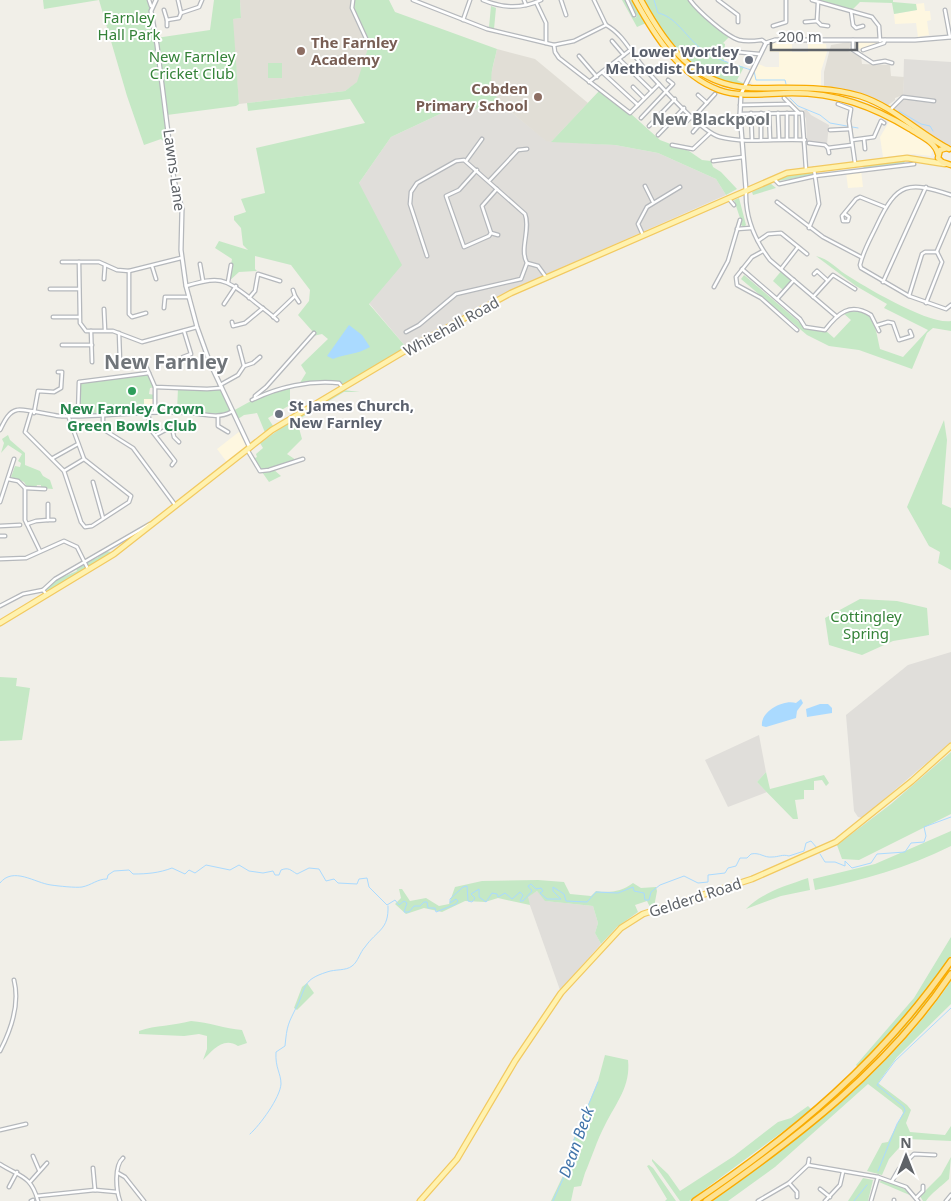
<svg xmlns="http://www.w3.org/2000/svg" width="951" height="1201" viewBox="0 0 951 1201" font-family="'Noto Sans',sans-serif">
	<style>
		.commercial { fill: #fef7e0 }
		.industrial { fill: #e0deda }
		.education { fill: #e1ded6 }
		.green { fill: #c5e8c5 }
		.water { fill: #aadaff }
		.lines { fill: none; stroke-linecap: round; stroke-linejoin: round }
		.stream { stroke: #aadaff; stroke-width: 1 }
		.minor-casing { stroke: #b5b8bc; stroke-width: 5 }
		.tertiary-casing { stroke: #b5b8bc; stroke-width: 5.5 }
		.primary-casing { stroke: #f2c960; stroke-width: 7 }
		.trunk-casing { stroke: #f9ab00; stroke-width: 7 }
		.motorway-casing { stroke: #f9ab00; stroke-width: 8 }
		.minor { stroke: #fff; stroke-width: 2.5 }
		.tertiary { stroke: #fff; stroke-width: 3 }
		.primary { stroke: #fff2af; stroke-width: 4.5 }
		.trunk { stroke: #feeaa1; stroke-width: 4.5 }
		.motorway { stroke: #fde293; stroke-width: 5 }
		.education-dot { fill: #8d6e63; stroke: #fff; stroke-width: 2 }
		.worship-dot { fill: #6b7280; stroke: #fff; stroke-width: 2 }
		.leisure-dot { fill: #2e9e5b; stroke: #fff; stroke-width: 2 }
		.labels { text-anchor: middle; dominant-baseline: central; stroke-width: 4; stroke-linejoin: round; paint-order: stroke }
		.park-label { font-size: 15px; fill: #348238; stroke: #fff }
		.education-label { font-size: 15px; font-weight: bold; fill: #785e54; stroke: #fff; text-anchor: start }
		.worship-label { font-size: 15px; font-weight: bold; fill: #5b616d; stroke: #fff; text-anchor: end }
		.street-label { font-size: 15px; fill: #5f6368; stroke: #fff }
		.leisure-label { font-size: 15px; font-weight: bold; fill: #27864d; stroke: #fff }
		.neighbourhood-label { font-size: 16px; font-weight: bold; fill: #70757a; stroke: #fff }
		.water-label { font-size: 16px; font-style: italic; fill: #4174aa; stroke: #fff }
		.district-label { font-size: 20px; font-weight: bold; fill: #70757a; stroke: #fff }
	</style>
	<rect width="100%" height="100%" fill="#f1efe8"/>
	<!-- commercial -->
	<g class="commercial">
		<path d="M924 3 925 11H930L931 20 927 21 929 35 918 37 916 23 895 24 894 14 917 10 916 4Z"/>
		<path d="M853 40H885L884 43 863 50 853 46Z"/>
		<path d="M770 42H792V52H808V43L826 44 827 52 821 71V86H754L749 79 756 63 766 67H779V52H770Z"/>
		<path d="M890 120 933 148 931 156 913 154 883 157 880 137Z"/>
		<path d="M861 170 863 187 848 188 846 172Z"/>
		<path d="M144 399H155V412L144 413Z"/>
		<path d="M240 431 250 448 229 465 217 449Z"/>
	</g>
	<!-- industrial -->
	<g class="industrial">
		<path d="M904 59 951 62V149L890 110 903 97Z"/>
		<path d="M500 103 547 141 615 145 658 153 716 179 726 195 545 275 474 309 406 347 369 303 359 183 391 137 457 106 465 107 468 113 485 105Z"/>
		<path d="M806 109 811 115 829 125 827 144 807 141 806 119 803 111Z"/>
		<path d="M951 652V742L862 818 858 817 854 811 846 715 908 665Z"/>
		<path d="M759 735 766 772 757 782 767 792 728 807 705 760Z"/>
		<path d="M537 891 546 901 593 906 598 923 595 933 601 944 560 990 527 897Z"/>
	</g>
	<!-- education -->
	<g class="education">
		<path d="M240 0H353L369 45 358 82 345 91 239 104 232 19 241 18Z"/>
		<path d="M849 42 851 45 848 51 861 56 862 64 890 65 891 76 904 77 903 95 895 98V100L887 106 848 90 824 86V72L831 45Z"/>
		<path d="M497 49 535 59 588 103 551 142 546 141 500 103 492 91 490 79Z"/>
	</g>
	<!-- green -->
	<g class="green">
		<path d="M43 0H149L156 38 210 30 214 0H240L241 18 233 19 239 104 236 106 167 115 171 149 161 139 144 145 127 96 99 0 44 9Z"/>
		<path d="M353 0H389L395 12 497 49C492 72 486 82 500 103L485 105 468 113 465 107 457 106 391 137 359 183 402 265 369 304 406 347 341 386C331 377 310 384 298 386L306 373 301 365 328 339 322 334 313 336 314 333 298 315 309 301 310 290 291 265 255 256V269L257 271 239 272 228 282 232 259 215 248 219 241 248 250 243 245 241 228 234 220V216L246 212 241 199 265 193 256 148 365 123 350 99 248 111 247 103 345 91 357 82 369 45 352 8Z"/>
		<path d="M622 0H626L635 18 637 16 629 0H632L646 23 637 27Z"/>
		<path d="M641 0H690L695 7 730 36 723 43 725 44 724 61 744 67 737 80 745 84 743 87C687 80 670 42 641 0Z"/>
		<path d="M812 0H893V2L916 4 917 10 894 14 892 3 860 2 851 11Z"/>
		<path d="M491 6 496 8 494 29 489 27Z"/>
		<rect x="268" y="63" width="14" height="15"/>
		<path d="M600 90 630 113 660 140 689 151 702 160 711 161 713 167 721 172 737 189 726 195 716 179 658 153 615 145 551 142Z"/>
		<path d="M905 160 904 164 865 169 863 167 864 165Z"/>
		<path d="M813 172V176L777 181 785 176Z"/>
		<path d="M770 183 776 188 753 195 752 192Z"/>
		<path d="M739 198 746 225 744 227 741 225 742 218H740L734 200Z"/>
		<path d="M816 256C829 259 836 268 845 274 865 287 929 325 951 321V331L933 328 927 333 912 369 859 350 829 346 807 335 741 279 744 275 805 327 825 330 834 338 851 320 843 313C874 305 875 326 880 349L903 357 928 330 884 308 887 304 856 286Z"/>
		<path d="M782 270 794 280 784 291 773 281Z"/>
		<path d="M149 373 155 387 150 388 149 394 155 395V399H144V413L78 415 79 382Z"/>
		<path d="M290 387V405L268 418 275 429 266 435 257 413 244 415 235 421 231 412 218 416 177 411 178 388H221L231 412 264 394Z"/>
		<path d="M343 390 360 392H344L301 418 299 428 302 439 287 454 296 460 273 469 281 476 269 482 253 459 257 457 256 454 263 448 260 443 294 419Z"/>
		<path d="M944 420 947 440 942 504 951 508V570L938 563 940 552 929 546 907 507Z"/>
		<path d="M8 435 10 440 25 453V465L40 471 43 476 50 480 53 489 41 488V485H37L36 488 27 487 24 482 11 477 15 466 20 467 21 463 18 461 22 454 8 445 1 453 4 443 2 439Z"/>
		<path d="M106 551 111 552 88 567V561L97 558Z"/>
		<path d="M80 565H83L86 569 47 591 46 588 56 580 77 571 76 568Z"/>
		<path d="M860 599 897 601 927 608 929 635 893 641 862 655 829 645 825 618Z"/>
		<path d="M0 677 17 678 16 686 30 688 22 740 0 741Z"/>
		<path d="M951 752V814L859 860 842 859 837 845 891 804Z"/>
		<path d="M766 772 770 789 824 775 829 783 826 786 822 780 814 781V790H804V799L795 800 798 819H793L757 782Z"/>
		<path d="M951 831V846C907 868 863 880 815 890L813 879 875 864Z"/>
		<path d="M808 878 810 890 781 896 746 909C763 892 785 886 808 878Z"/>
		<path d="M538 880 564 882 570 894 591 896 596 891C609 893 621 892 633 883L641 888 656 887 657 891 654 907H650L647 901 635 905 638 912 617 927 601 944 595 933 598 923 593 906 545 901 537 891 528 897 530 905 498 898 485 902 465 901 442 912 424 908 406 914 395 904 401 898 399 889H402L410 901 426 898 439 906 449 904 455 887 482 881Z"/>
		<path d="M951 937V956L906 1017 859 1068 856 1065 914 998Z"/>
		<path d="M951 966 930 997 900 1033 846 1090 790 1137 699 1201C749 1166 799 1131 844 1090 885 1053 919 1010 951 966Z"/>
		<path d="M951 981V1004L897 1057 878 1083 907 1105 911 1110 906 1123 910 1132 945 1135 951 1126V1141L907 1139 889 1159 882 1175 867 1171 882 1143 888 1142 903 1113 902 1110 868 1084 775 1167 728 1201H713C801 1138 889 1072 951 981Z"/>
		<path d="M307 983 314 993 297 1010 294 1008 302 987Z"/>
		<path d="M191 1021C209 1022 225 1029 242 1030L247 1043 238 1046C223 1036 212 1051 203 1060L207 1049V1036L199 1034 184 1036 139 1034V1031C156 1025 173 1026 191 1021Z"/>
		<path d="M605 1055 628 1060C631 1086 616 1103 605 1125 597 1140 592 1157 585 1173L581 1186 574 1187 571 1201H551L568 1165 569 1150 598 1081Z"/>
		<path d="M808 1106 812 1110 689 1201H680L652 1161V1159L668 1174 680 1191 734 1156 778 1122 791 1118Z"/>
		<path d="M951 1157 949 1179C941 1187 932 1192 926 1201H923L920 1196 941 1175Z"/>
		<path d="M649 1165 653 1168 676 1201H665L667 1199 647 1166Z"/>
		<path d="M863 1178 873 1180 868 1201H848Z"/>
		<path d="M883 1180 902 1187 912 1196 879 1182Z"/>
	</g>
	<!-- water -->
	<g class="water">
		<path d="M349 325 362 335 370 347C356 355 348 353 333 359L327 356Z"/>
		<path d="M801 699 803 703 797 711 796 718 766 727 762 726C760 712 783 699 796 703Z"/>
		<path d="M820 704H828L832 708V713L807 717 806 709Z"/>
	</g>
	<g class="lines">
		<!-- stream -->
		<g class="stream">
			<path d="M654 0 658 13C677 17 687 39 703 50 718 61 737 65 754 71L756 80H785L786 84"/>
			<path d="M790 98 798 106 820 115 830 123 858 128"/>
			<path d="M899 111 921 124 930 126 933 131"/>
			<path d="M820 854 825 862H835L845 866V861L852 868 871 863 877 854 905 852 911 843 924 842 926 836 924 827 951 817"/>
			<path d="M0 883C13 866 35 883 51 885 58 886 76 888 82 887 92 885 97 879 107 879L108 875 114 871 129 870 133 874C147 874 159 873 172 868L185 874 189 870 195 873 206 865 230 870 239 865 249 871 263 873 273 871 275 875H279L281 870C289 867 290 870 297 874L309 868 319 869 326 881 334 879 338 883 357 884 359 879 367 878 369 887 387 905 395 900 399 905 404 901 407 903 404 912H409L414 906H420L424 902H427L428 908H435L436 912 456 904 458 901 456 899 450 903V899L463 887 467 886 468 901 472 902 475 898 471 894 479 889V897L486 902 492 893 497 894 498 897 505 893 512 899 520 892 523 895 520 901H523L532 891 528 886 531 884 536 889 541 888 543 891 540 893 547 899H561L553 891V887L564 894 566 901 587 902 596 892 618 893 633 887 634 891 644 893 645 900H649L651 892 660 885 684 876 698 883 708 882V875L725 873 728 868 736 866 740 858H747L751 854C760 852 764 858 772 857 779 857 782 854 789 856L804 851 806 843 811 841 817 848"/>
			<path d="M250 1134C260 1125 280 1098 281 1084 281 1073 275 1068 276 1052L285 1046C287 1025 288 1024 297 1006 307 986 302 980 327 972 335 969 346 971 352 966 358 962 360 952 365 947 377 930 389 930 388 906"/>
			<path d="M878 1171 897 1124 905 1111 904 1107 877 1085 895 1061 951 1008"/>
			<path d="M553 1201 568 1168V1154L598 1082"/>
			<path d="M854 1201 867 1185"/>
		</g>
		<defs>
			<g id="minor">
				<path d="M149 0 151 6"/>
				<path d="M178 0 181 13 199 7 202 0"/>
				<path d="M353 0 352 8 369 45"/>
				<path d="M413 0 487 29 554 45 574 41 606 25"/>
				<path d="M483 0C502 8 522 9 541 0"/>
				<path d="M524 0 526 5"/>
				<path d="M561 0 566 15"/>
				<path d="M594 0 606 25"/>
				<path d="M627 0 634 15"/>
				<path d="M690 0C698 11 726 36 739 40 747 42 754 41 762 40L766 43"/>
				<path d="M718 0 738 15V22"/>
				<path d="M812 0 872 17 879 26 880 41"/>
				<path d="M536 2 546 23V43"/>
				<path d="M818 3 817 21 821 25 828 26"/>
				<path d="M164 10 167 20 179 18 181 13"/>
				<path d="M945 10 950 37"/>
				<path d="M851 11 853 25 856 28 863 26"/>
				<path d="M463 20 470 0"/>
				<path d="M805 22 817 21"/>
				<path d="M606 25C623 34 632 54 644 68 659 84 701 132 720 137 747 144 778 138 805 140"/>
				<path d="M167 26V20"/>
				<path d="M773 26 786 22V0"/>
				<path d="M853 40V50L873 63 885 61 892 63"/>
				<path d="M612 41 624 55"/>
				<path d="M554 45 555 52 559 58 630 113 659 84"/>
				<path d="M863 50 884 43 885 40"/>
				<path d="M737 52 759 54"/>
				<path d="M579 56 597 77"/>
				<path d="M619 59 652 91"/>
				<path d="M602 72 638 105"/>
				<path d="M589 82 629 51"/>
				<path d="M633 87 644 98"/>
				<path d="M698 95 707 103"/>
				<path d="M784 98 799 113"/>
				<path d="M838 104 851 109 849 121 855 163"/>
				<path d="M740 105 790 104"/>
				<path d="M890 110 903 97 934 101"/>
				<path d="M751 113 752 139"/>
				<path d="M761 113V139"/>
				<path d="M769 113 770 139"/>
				<path d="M778 113 779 139"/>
				<path d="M787 113V139"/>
				<path d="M796 113V139"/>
				<path d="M740 114 802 113 806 169"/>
				<path d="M694 117 715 94"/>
				<path d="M641 118 673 84 668 80"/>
				<path d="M685 123 692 116"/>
				<path d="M649 126 675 99"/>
				<path d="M830 130 850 129"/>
				<path d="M693 132 700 124"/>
				<path d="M658 135 684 108"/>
				<path d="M864 139 865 149"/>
				<path d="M852 140 874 137 881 121 884 123"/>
				<path d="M809 143 825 145 828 148 852 145"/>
				<path d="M672 145 693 149 710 133"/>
				<path d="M828 148 829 153"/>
				<path d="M466 161 482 139"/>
				<path d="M713 161 743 157"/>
				<path d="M477 170 459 190 446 196 464 247 489 236 491 233 482 206 497 189"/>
				<path d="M774 179 779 184 815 176 914 164"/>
				<path d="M489 181 518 150 527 149"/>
				<path d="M645 186 653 202"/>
				<path d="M746 191C745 217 754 239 770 260L836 316"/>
				<path d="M951 195C908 181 897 182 877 225 871 238 863 251 860 265L861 268 909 296 946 309 951 305"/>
				<path d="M729 199 734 205"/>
				<path d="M777 202 823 237 861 257"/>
				<path d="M845 214 849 217 848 221H843L842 216 856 199 860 197 885 207"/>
				<path d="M809 228 819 204 814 169"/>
				<path d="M737 229 751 228"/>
				<path d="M491 233 498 235"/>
				<path d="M643 235 638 224 647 207 680 187"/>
				<path d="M758 241 768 234 781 233 807 254"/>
				<path d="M763 251 752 257 736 277 737 285 761 298 797 330"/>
				<path d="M937 251 951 218"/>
				<path d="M427 256 410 204 411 192 417 183 456 161 464 160 525 214C531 229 519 249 527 263L538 266 546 277"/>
				<path d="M181 258 129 271 117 270 99 262H79L80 323 86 331H113L142 342 197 327"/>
				<path d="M62 262H79"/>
				<path d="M200 264 203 281"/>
				<path d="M152 266 156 279"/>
				<path d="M742 269 800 319 805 327 825 330C838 313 850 302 871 315L879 331"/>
				<path d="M781 269 798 247"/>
				<path d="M129 271V314L132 317 146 313"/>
				<path d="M814 274 817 271 827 280"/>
				<path d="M104 279 105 265"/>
				<path d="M228 282 231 265"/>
				<path d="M883 282 926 187"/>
				<path d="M186 286C219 276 224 278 250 298 259 306 269 312 277 320"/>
				<path d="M714 287 728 261 740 220"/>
				<path d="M50 289H79"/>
				<path d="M295 296 299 302"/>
				<path d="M909 296 922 254 925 252H937"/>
				<path d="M813 297 833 275 855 289"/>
				<path d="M249 298 255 291 258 274 280 281"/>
				<path d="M777 299 794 280"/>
				<path d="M926 303 942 262 937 252"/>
				<path d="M224 304 236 286"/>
				<path d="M164 308 165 297H189"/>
				<path d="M104 309 105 330"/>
				<path d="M53 317H79"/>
				<path d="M273 317 295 296 293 290"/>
				<path d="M232 322 233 326 245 323 263 308"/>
				<path d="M878 325 888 322 893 323 899 340 912 336 910 331"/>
				<path d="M91 331 92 362"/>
				<path d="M406 332 419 325 456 294 521 279 527 263"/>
				<path d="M119 333 120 361"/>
				<path d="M62 345H92"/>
				<path d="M183 357 191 354 184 331"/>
				<path d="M145 364 155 387 207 389 221 388"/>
				<path d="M244 366 253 363 260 357"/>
				<path d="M220 385 238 375 244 366 239 347"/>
				<path d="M255 398V396L266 387 314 333"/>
				<path d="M252 400C278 387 310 380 339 383L343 388"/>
				<path d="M31 412 25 432 64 471 81 522 85 527 92 526 129 502 131 496 84 459 69 418 68 411 63 410 62 416"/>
				<path d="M148 412 151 430 175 461 172 465"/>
				<path d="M155 412V387"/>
				<path d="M34 413 38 391 54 392 61 388 62 372H58"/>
				<path d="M78 415 79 382 149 373"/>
				<path d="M103 415V424L106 431 133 448 176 506"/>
				<path d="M218 416V426L228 432"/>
				<path d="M172 428 174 437 179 442"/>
				<path d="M0 430C4 422 8 412 17 410 23 408 49 415 59 416 102 418 146 409 190 413 204 414 218 419 231 412"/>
				<path d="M156 435 169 428 187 426"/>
				<path d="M248 451 260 471 269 470 303 459"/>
				<path d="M53 458 78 444"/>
				<path d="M64 471 84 459"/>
				<path d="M8 479 18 481 25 488V520L40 551"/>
				<path d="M93 482 103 518"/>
				<path d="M25 488 45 489"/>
				<path d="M0 502 14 459"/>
				<path d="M48 520H54"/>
				<path d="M27 524 36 521 48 520V504"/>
				<path d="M0 526 20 525"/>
				<path d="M0 536H5"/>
				<path d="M0 559 26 558 64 541 77 547 88 569"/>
				<path d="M43 590 55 579 150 524"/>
				<path d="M0 606 23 594 43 590 47 595"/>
				<path d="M0 1051C11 1030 20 1004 14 980"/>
				<path d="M0 1130 26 1124"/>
				<path d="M33 1156 39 1170"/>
				<path d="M0 1164C20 1177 31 1175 38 1201"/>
				<path d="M808 1165 809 1159"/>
				<path d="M93 1168 95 1190"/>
				<path d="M118 1173 125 1177 144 1201"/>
				<path d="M892 1181 899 1169 914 1154 935 1155"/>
				<path d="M30 1182 47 1163"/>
				<path d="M789 1183 797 1192V1197"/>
				<path d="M9 1187 17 1172"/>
				<path d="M820 1189 830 1197"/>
				<path d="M37 1196 95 1190 117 1192"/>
				<path d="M916 1198 923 1191V1186"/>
				<path d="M31 1201 33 1200"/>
				<path d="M120 1201C116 1190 114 1166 123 1158"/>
				<path d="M758 1201 789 1183 808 1165 878 1177"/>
				<path d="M825 1201 840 1185 843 1172"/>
				<path d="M871 1201 878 1177 906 1187 918 1201"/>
				<path d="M894 1201V1200"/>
				<path d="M946 1201 951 1195"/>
			</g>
			<g id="tertiary">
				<path d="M156 0 151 11 157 45 174 180 182 209 181 250 186 286 197 327 210 363 250 448"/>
				<path d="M746 190 740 114 741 94 766 43 775 40H915L951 37"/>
			</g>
			<g id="primary">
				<path d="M0 623 114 554 272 430 408 349 511 293 787 173 907 158 945 164"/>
				<path d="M420 1201 457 1159 515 1061 561 993 621 928 643 914 752 879 836 842 912 781 951 746"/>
			</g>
			<g id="trunk">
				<path d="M635 0C655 36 679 75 719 90 741 98 769 93 792 93 836 93 872 106 910 129 920 136 935 141 938 154"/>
				<path d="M641 0C666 46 694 85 751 88 788 89 824 85 860 96 894 107 918 133 949 149"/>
				<path d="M947 148 940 150 938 158 942 162 951 165"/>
			</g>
			<g id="motorway">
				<path d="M695 1201C796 1133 881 1061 951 961"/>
				<path d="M706 1201C798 1137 888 1068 951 974"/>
			</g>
		</defs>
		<!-- minor casing -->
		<use href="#minor" class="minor-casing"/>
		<!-- tertiary casing -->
		<use href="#tertiary" class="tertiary-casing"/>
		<!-- primary casing -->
		<use href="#primary" class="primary-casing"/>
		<!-- trunk casing -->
		<use href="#trunk" class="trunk-casing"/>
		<!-- motorway casing -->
		<use href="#motorway" class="motorway-casing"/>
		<!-- minor -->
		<use href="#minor" class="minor"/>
		<!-- tertiary -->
		<use href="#tertiary" class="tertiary"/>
		<!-- primary -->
		<use href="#primary" class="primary"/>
		<!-- trunk -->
		<use href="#trunk" class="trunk"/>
		<!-- motorway -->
		<use href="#motorway" class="motorway"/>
	</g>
	<!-- markers -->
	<g class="education-dot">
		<circle cx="301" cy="51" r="5"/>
		<circle cx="538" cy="97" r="5"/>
	</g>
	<g class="worship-dot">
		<circle cx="749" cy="60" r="5"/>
		<circle cx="279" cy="414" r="5"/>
	</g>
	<circle class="leisure-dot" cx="132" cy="391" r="5"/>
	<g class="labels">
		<!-- park labels -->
		<g class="park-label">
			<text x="129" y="17">Farnley<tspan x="129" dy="17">Hall Park</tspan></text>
			<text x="192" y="56">New Farnley<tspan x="192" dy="17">Cricket Club</tspan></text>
			<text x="866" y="616">Cottingley<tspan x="866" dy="17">Spring</tspan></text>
		</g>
		<!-- education labels -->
		<g class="education-label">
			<text x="311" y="42">The Farnley<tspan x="311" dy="17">Academy</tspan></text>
			<text x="528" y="88" text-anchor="end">Cobden<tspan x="528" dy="17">Primary School</tspan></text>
		</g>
		<!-- worship labels -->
		<g class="worship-label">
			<text x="739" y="51">Lower Wortley<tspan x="739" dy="17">Methodist Church</tspan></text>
			<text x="289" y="405" text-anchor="start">St James Church,<tspan x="289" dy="17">New Farnley</tspan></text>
		</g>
		<!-- street labels -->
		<g class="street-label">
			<text transform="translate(175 170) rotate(82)">Lawns Lane</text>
			<text transform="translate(451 326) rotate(-29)">Whitehall Road</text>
			<text transform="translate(695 897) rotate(-18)">Gelderd Road</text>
		</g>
		<!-- leisure labels -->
		<g class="leisure-label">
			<text x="132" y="408">New Farnley Crown<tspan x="132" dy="17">Green Bowls Club</tspan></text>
		</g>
		<!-- neighbourhood labels -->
		<g class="neighbourhood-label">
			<text x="711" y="119">New Blackpool</text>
		</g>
		<!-- water labels -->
		<g class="water-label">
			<text transform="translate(576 1142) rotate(-70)">Dean Beck</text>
		</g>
		<!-- district labels -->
		<g class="district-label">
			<text x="166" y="361">New Farnley</text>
		</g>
	</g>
	<!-- north arrow -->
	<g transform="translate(906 1156)" stroke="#ffffff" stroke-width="4" paint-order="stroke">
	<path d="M0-4L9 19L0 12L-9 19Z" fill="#5f6368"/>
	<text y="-8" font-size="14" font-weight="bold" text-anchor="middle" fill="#5f6368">N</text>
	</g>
	<!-- scale -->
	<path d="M771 42v8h86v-8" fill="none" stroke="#5f6368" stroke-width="2.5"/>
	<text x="778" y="42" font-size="15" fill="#5f6368" stroke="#ffffff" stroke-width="4" paint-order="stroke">200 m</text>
</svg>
